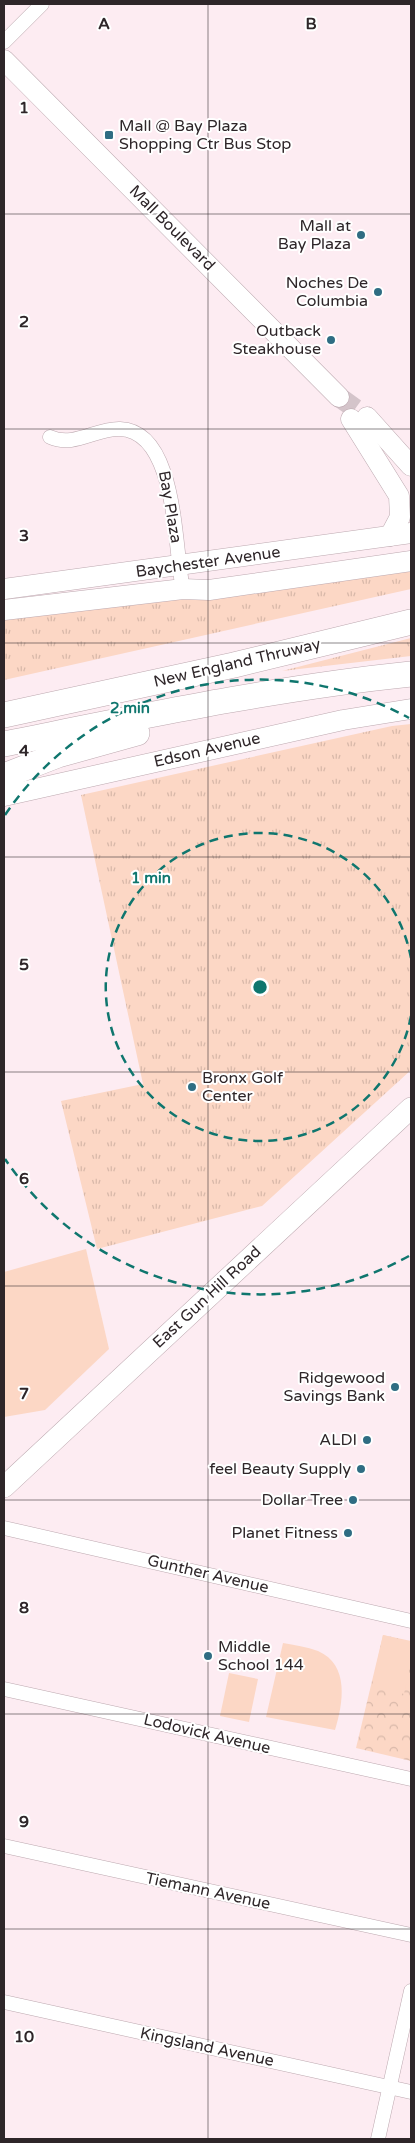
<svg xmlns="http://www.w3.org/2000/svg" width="415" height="2143" viewBox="0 0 415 2143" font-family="'Varela Round',sans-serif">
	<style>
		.grass { fill: url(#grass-tufts) }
		.park { fill: url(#park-crowns) }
		.garden { fill: #fcd7c5 }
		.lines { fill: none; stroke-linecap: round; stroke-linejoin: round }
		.secondary-tunnel { stroke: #d4c4ca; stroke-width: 20; stroke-dasharray: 20 10; stroke-linecap: butt }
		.street-casing { stroke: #bda9b0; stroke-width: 15 }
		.secondary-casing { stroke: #bda9b0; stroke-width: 21 }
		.primary-casing { stroke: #bda9b0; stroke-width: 22 }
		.highway-casing { stroke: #bda9b0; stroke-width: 26 }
		.street { stroke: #fff; stroke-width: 14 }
		.secondary { stroke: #fff; stroke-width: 20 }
		.primary { stroke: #fff; stroke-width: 21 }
		.highway { stroke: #fff; stroke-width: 25 }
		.grid { fill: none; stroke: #2e2629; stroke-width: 1; stroke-opacity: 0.55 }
		.ring { fill: none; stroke: #0f766e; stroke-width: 2.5; stroke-dasharray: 9 6 }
		.poi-dot { fill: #2f6d83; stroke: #fff; stroke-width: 2 }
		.labels { text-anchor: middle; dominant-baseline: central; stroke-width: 4; stroke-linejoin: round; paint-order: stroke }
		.poi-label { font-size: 16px; fill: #2e2629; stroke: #fff; text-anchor: end }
		.street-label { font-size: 16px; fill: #2e2629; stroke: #fff }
		.grid-label { font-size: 16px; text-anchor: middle; font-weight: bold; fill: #2e2629; stroke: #fff; stroke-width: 4; stroke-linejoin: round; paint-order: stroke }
		.centre { fill: #0f766e; stroke: #fff; stroke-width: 2.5 }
		.ring-label { font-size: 15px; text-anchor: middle; font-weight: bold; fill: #0f766e; stroke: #fff; stroke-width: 4; stroke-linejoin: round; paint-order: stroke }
	</style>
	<defs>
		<pattern id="grass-tufts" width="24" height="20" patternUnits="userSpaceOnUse" patternTransform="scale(1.25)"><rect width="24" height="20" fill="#fcd7c5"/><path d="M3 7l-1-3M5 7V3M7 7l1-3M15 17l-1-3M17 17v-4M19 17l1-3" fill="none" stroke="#d8b8a9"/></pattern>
		<pattern id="park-crowns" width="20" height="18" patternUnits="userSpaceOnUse" patternTransform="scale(1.25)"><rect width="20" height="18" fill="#fcd7c5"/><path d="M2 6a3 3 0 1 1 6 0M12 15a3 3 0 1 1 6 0" fill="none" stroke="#d8b8a9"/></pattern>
	</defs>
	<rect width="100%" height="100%" fill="#fdecf2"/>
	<!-- grass -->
	<g class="grass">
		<path d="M411 565V589L4 680V620Z"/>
		<path d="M411 638V656L282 671Z"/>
		<path d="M411 724V1070L262 1206 97 1249 61 1101 143 1084 81 795 392 726Z"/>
	</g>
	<!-- park -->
	<path class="park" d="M383 1635 411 1641V1761L356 1748Z"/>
	<!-- garden -->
	<g class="garden">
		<path d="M86 1249 109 1349 45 1410 4 1417V1272Z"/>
		<path d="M383 1635 411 1642V1662L404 1694 372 1686Z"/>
		<path d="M283 1643C294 1645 307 1647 318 1651 350 1665 343 1704 335 1730L266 1717Z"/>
		<path d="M229 1673 258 1679 249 1722 220 1716Z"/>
	</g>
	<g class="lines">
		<!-- secondary-tunnel -->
		<path class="secondary-tunnel" d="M339 397 367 417"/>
		<defs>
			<g id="street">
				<path d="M4 42 42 4"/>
				<path d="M50 437C74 448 96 428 120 429 178 431 174 550 183 589"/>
				<path d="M4 1528 411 1621"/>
				<path d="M4 1689 411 1779"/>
				<path d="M4 1846 411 1935"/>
				<path d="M4 2002 411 2092"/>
				<path d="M378 2139 411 1991"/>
			</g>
			<g id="secondary">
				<path d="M4 60 339 397"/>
				<path d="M367 417 411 466"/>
				<path d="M351 419 399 496 400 517 390 536"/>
				<path d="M4 589 411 533"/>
				<path d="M4 610 183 589 209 590 411 561"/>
				<path d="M4 796 343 720 411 709"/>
			</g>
			<path id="primary" d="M4 1487 411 1108"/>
			<g id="highway">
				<path d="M4 715 234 665 411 622"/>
				<path d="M4 744C139 717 274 688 411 674"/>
				<path d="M4 776 58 755 137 733"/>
			</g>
		</defs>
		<!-- street casing -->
		<use href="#street" class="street-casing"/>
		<!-- secondary casing -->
		<use href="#secondary" class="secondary-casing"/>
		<!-- primary casing -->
		<use href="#primary" class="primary-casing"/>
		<!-- highway casing -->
		<use href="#highway" class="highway-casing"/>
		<!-- street -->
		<use href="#street" class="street"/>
		<!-- secondary -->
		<use href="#secondary" class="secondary"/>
		<!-- primary -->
		<use href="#primary" class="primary"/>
		<!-- highway -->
		<use href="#highway" class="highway"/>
	</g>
	<!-- grid -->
	<path class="grid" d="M208 4V2139M4 214H411M4 429H411M4 643H411M4 857H411M4 1072H411M4 1286H411M4 1500H411M4 1714H411M4 1929H411"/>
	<!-- distance rings -->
	<g class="ring">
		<path d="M411 1016A154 154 0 1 1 411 958"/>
		<path d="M409 1256A308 308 0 0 1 5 1159M5 815A308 308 0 0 1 409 718"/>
	</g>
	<!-- markers -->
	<g class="poi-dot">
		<rect x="104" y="130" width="10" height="10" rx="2.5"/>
		<circle cx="361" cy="235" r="5"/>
		<circle cx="378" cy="292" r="5"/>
		<circle cx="331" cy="340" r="5"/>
		<circle cx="192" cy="1087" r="5"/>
		<circle cx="395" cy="1387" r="5"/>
		<circle cx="367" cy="1440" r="5"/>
		<circle cx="361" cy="1469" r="5"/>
		<circle cx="353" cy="1500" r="5"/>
		<circle cx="348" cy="1533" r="5"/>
		<circle cx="208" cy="1656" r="5"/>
	</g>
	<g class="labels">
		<!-- poi labels -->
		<g class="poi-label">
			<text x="119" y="126" text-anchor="start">Mall @ Bay Plaza<tspan x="119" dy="18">Shopping Ctr Bus Stop</tspan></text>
			<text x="351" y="226">Mall at<tspan x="351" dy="18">Bay Plaza</tspan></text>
			<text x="368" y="283">Noches De<tspan x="368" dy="18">Columbia</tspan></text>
			<text x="321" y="331">Outback<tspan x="321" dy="18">Steakhouse</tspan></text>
			<text x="202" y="1078" text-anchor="start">Bronx Golf<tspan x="202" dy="18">Center</tspan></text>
			<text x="385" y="1378">Ridgewood<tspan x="385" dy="18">Savings Bank</tspan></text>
			<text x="357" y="1440">ALDI</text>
			<text x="351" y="1469">feel Beauty Supply</text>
			<text x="343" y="1500">Dollar Tree</text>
			<text x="338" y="1533">Planet Fitness</text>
			<text x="218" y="1647" text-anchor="start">Middle<tspan x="218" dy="18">School 144</tspan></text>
		</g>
		<!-- street labels -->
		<g class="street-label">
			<text transform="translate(172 228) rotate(45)">Mall Boulevard</text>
			<text transform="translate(170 507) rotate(80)">Bay Plaza</text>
			<text transform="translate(208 562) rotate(-8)">Baychester Avenue</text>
			<text transform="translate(237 663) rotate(-13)">New England Thruway</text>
			<text transform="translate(207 750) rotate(-13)">Edson Avenue</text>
			<text transform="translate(207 1297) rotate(-43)">East Gun Hill Road</text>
			<text transform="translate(208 1574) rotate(13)">Gunther Avenue</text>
			<text transform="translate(207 1734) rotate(13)">Lodovick Avenue</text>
			<text transform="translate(208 1891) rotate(12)">Tiemann Avenue</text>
			<text transform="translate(207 2047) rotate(12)">Kingsland Avenue</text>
		</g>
	</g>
	<g class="grid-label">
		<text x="104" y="29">A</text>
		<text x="311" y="29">B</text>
		<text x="24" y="113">1</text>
		<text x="24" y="327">2</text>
		<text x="24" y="541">3</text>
		<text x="24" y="756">4</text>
		<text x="24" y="970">5</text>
		<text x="24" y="1184">6</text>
		<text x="24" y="1399">7</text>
		<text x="24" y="1613">8</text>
		<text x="24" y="1827">9</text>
		<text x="24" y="2042">10</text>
	</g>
	<circle cx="260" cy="987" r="8" class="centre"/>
	<g class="ring-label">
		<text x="130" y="713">2 min</text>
		<text x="151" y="883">1 min</text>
	</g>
	<!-- border -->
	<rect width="415" height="2143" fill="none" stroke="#2e2629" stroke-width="10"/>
</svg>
